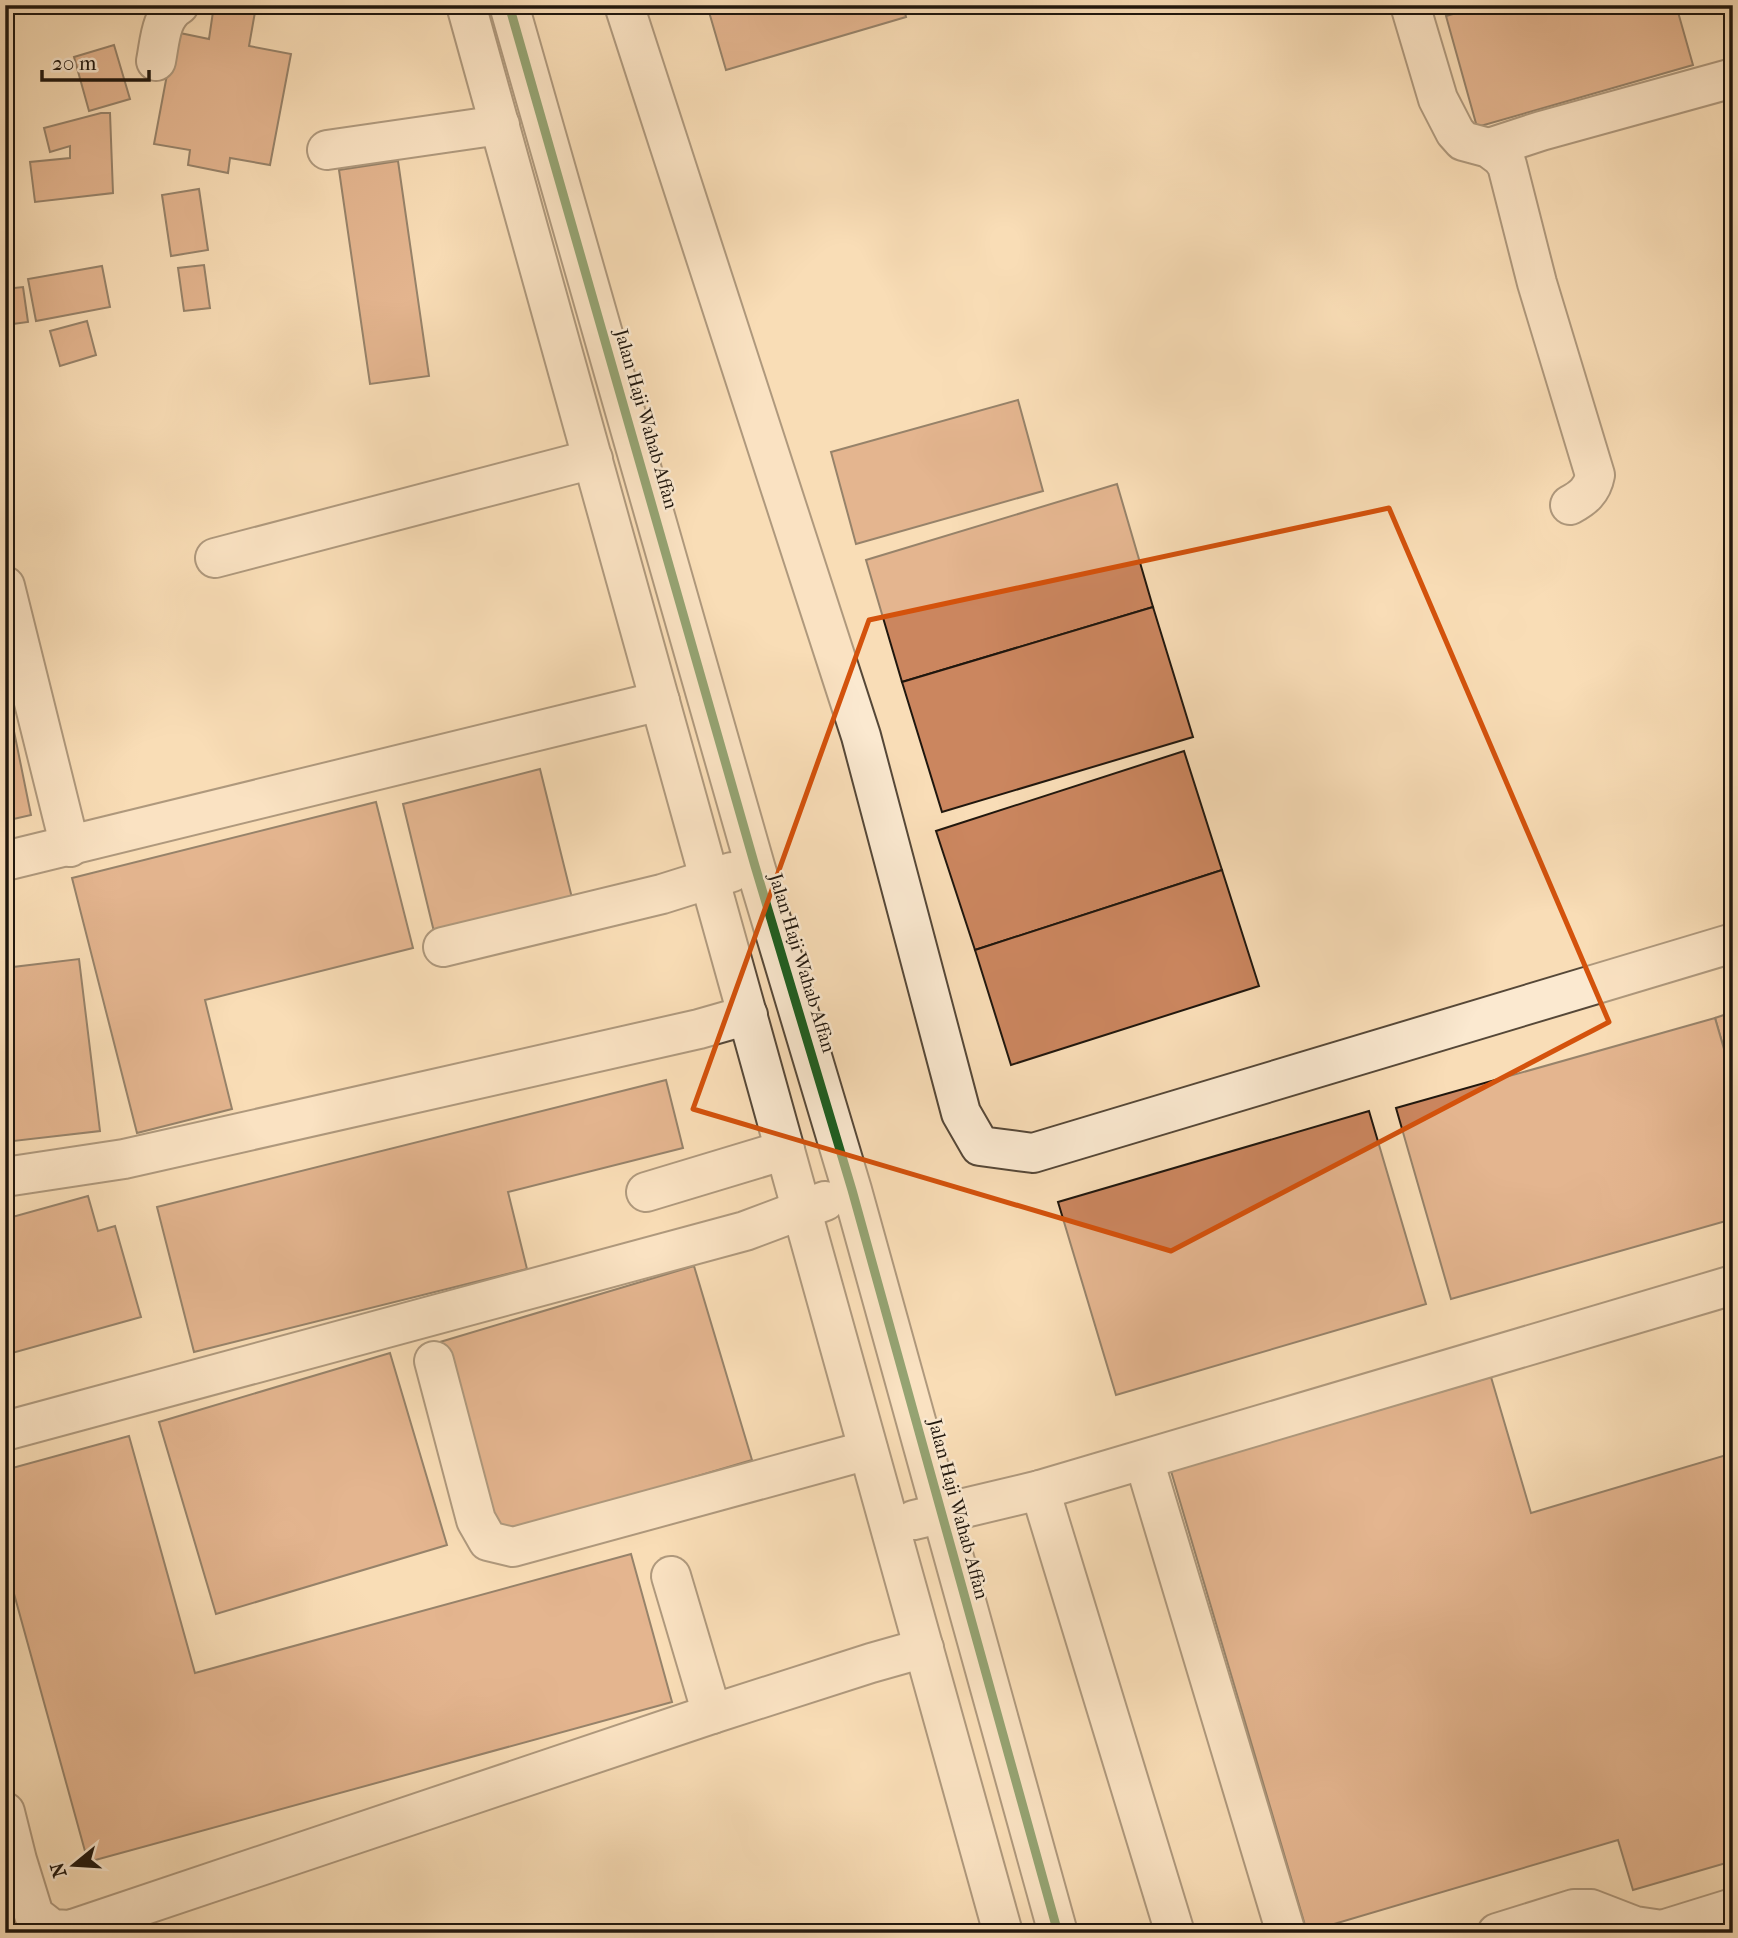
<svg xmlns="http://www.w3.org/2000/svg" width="1738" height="1938" viewBox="0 0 1738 1938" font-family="'IM FELL French Canon',serif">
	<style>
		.building { fill: #cb865f; stroke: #20170e; stroke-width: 2 }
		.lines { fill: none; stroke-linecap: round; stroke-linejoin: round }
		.minor-casing { stroke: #564838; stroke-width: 42 }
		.minor { stroke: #fbe9d0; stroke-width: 38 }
		.cycleway-casing { stroke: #fbe9d0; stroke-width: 13 }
		.cycleway { stroke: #1b5e20; stroke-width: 9 }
		.marked { fill: none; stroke: #d4520c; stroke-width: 5; stroke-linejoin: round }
		.labels { text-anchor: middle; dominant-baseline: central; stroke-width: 5; stroke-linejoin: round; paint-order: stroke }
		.street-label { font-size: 19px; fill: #20170e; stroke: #fbe9d0 }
	</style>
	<rect width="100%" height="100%" fill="#f9ddb7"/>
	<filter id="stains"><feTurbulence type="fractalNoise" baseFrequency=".00286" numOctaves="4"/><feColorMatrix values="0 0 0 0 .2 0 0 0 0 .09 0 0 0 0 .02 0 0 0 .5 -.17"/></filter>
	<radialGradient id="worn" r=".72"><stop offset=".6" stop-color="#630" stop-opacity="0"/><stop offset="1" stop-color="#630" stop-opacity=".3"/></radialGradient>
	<!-- building -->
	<g class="building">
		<path d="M214 5 255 12 249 46 291 54 270 165 230 158 228 173 188 165 190 150 154 144 175 32 209 39Z"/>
		<path d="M707 5H903L906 17 726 70Z"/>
		<path d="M1484 5H1676L1693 65 1477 127 1446 16Z"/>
		<path d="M114 45 130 99 89 111 74 57Z"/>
		<path d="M101 113H110L113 193 35 202 30 162 70 158V146L50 152 44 128Z"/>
		<path d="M398 161 429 376 370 384 339 170Z"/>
		<path d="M199 189 208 250 171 256 162 195Z"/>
		<path d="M204 265 210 308 184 311 178 268Z"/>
		<path d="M102 266 110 307 36 321 28 279Z"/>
		<path d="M23 287 28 322 5 325V289Z"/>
		<path d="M87 321 96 355 60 366 50 331Z"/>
		<path d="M1018 400 1043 491 856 544 831 452Z"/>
		<path d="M1117 484 1153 607 902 682 866 560Z"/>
		<path d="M1153 607 1193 737 942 812 902 682Z"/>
		<path d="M5 687 31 815 5 821Z"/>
		<path d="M1184 751 1222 870 975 950 936 831Z"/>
		<path d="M540 769 574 906 436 940 403 804Z"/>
		<path d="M376 802 413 948 205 1000 232 1109 137 1133 72 878Z"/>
		<path d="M1222 870 1259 986 1011 1065 975 950Z"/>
		<path d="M79 959 100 1131 5 1142V968Z"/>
		<path d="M1733 1012V1080L1715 1018Z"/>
		<path d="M1715 1018 1733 1080V1219L1451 1299 1396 1108Z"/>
		<path d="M666 1080 683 1148 508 1192 527 1269 194 1352 157 1207Z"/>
		<path d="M1369 1111 1426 1304 1116 1395 1058 1202Z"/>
		<path d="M88 1196 98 1231 115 1226 141 1317 5 1355V1219Z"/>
		<path d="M694 1266 752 1460 498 1535 440 1342Z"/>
		<path d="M390 1353 447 1545 216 1614 159 1422Z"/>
		<path d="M1491 1377 1531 1513 1733 1453V1861L1633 1890 1618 1840 1307 1932 1171 1471Z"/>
		<path d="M129 1436 195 1673 631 1554 672 1702 88 1862 5 1561V1470Z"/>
		<path d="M5 1896 15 1933H5Z"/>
	</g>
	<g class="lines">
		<defs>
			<g id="minor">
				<path d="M466 5 1003 1933"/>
				<path d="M509 5 755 866 852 1190 1058 1933"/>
				<path d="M624 5 861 736 961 1113 980 1146 1033 1153 1733 943"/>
				<path d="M1410 5 1438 99 1455 132 1463 141 1489 148 1501 157 1507 165 1537 283 1595 475C1592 491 1583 498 1570 505"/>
				<path d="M156 61C160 41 160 16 179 5"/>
				<path d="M1489 148 1541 131 1733 78"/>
				<path d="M327 150 500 125"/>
				<path d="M215 558 593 459"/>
				<path d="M5 586 70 847"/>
				<path d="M5 861 660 701"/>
				<path d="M443 947 662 894 732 872"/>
				<path d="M5 1177 124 1159 699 1029 748 1015"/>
				<path d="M646 1192 785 1150"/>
				<path d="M434 1361 476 1520 488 1541 513 1547 868 1450"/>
				<path d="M5 1431 745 1231 825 1201"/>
				<path d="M1144 1460 1286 1933"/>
				<path d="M1040 1490 1175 1933"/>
				<path d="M914 1520 1040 1490 1733 1285"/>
				<path d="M671 1576 712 1714"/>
				<path d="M5 1812 17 1860 34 1915 52 1929 70 1930 712 1714 871 1663 924 1648"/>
				<path d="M1497 1933 1574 1909H1591L1635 1926 1662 1930 1733 1908"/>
			</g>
		</defs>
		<!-- minor casing -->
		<use href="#minor" class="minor-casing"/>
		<!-- minor -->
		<use href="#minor" class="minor"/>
		<defs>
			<path id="cycleway" d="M509 5 755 866 852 1190 1058 1933"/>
		</defs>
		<!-- cycleway casing -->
		<use href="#cycleway" class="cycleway-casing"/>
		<!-- cycleway -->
		<use href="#cycleway" class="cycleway"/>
	</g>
	<!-- marked area -->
	<path d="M0 0H1738V1938H0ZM1389 508 1609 1022 1171 1251 693 1109 869 620Z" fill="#f9ddb7" fill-opacity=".55" fill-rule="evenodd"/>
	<path class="marked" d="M1389 508 1609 1022 1171 1251 693 1109 869 620Z"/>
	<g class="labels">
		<!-- street labels -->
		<g class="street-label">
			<text transform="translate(646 419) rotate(74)">Jalan Haji Wahab Affan</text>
			<text transform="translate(802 963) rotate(73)">Jalan Haji Wahab Affan</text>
			<text transform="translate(958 1509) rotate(75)">Jalan Haji Wahab Affan</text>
		</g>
	</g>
	<!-- margin -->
	<rect width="1738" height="1938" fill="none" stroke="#f9ddb7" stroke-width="28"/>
	<rect x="7" y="7" width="1724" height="1924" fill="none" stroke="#20170e" stroke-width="3.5"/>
	<rect x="14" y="14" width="1710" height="1910" fill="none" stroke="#20170e" stroke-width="2"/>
	<!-- north arrow -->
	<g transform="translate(74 1865) rotate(252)" stroke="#fbe9d0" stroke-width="5" paint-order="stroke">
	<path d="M0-5L12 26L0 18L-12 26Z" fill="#20170e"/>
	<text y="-10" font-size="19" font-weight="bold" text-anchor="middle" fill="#20170e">N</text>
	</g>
	<!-- scale -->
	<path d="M42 70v10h107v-10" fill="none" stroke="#20170e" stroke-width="3.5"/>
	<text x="52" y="70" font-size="21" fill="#20170e" stroke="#fbe9d0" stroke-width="5" paint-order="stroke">20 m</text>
	<rect width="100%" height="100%" filter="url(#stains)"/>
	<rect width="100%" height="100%" fill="url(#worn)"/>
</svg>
